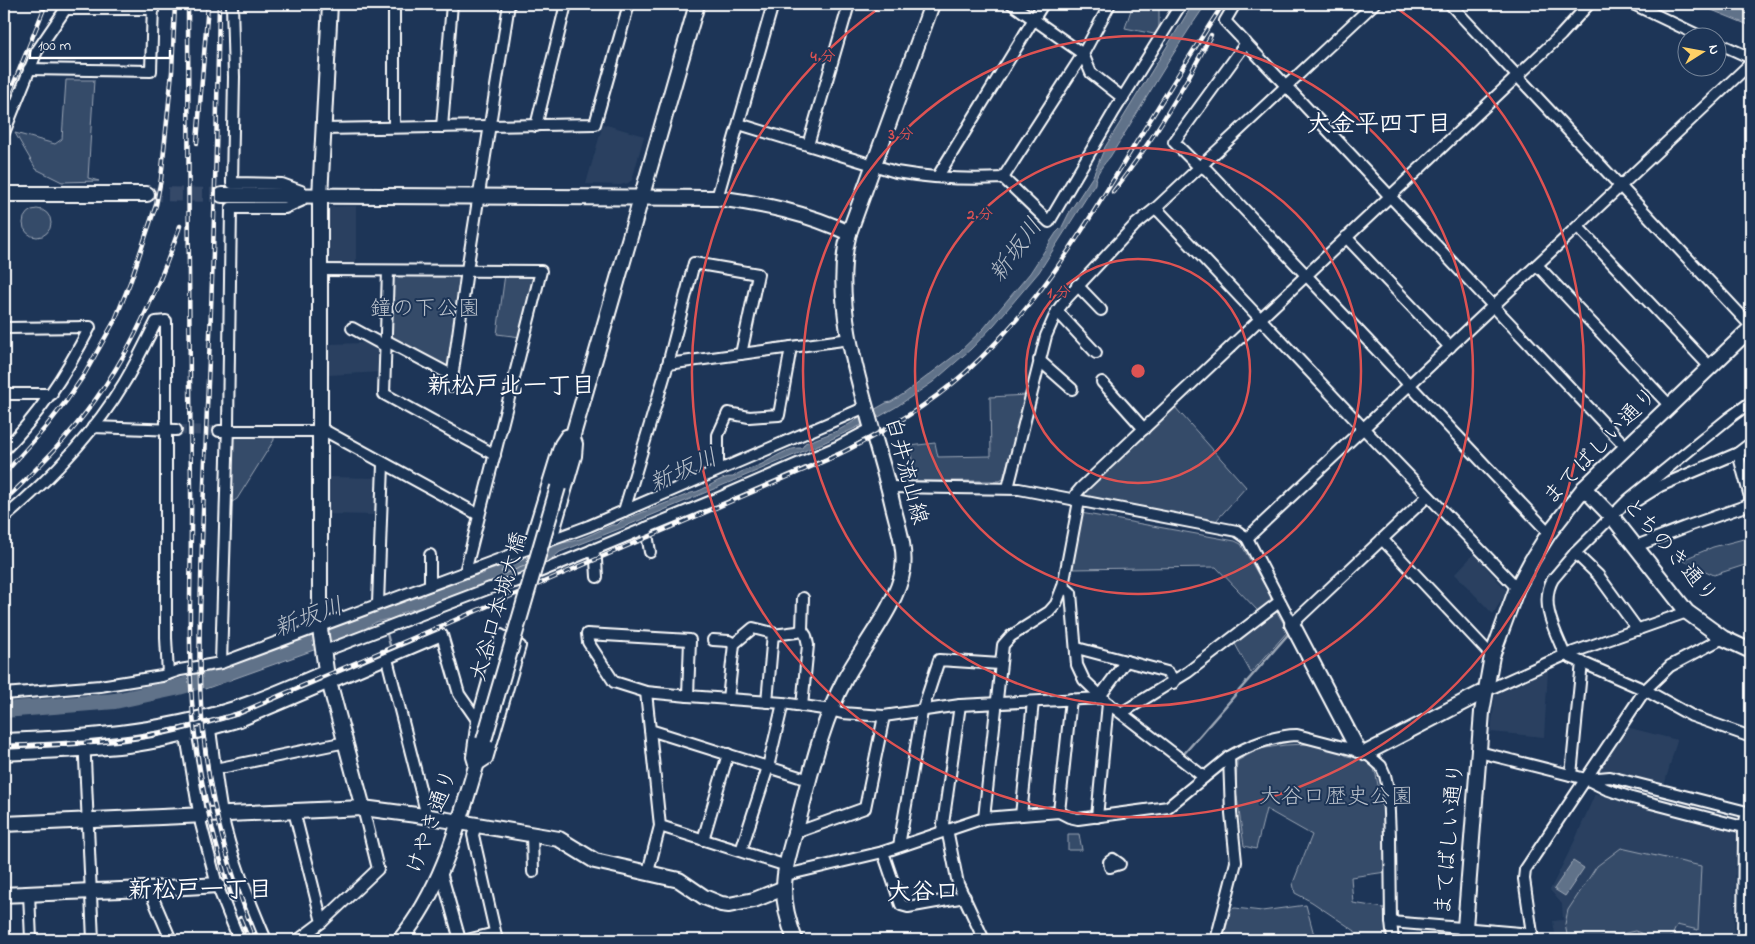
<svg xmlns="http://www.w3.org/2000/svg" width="1755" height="944" viewBox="0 0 1755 944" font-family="'Indie Flower','Klee One',sans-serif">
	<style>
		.built { fill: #2a4161 }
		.green { fill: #364b69; stroke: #9aa5b4 }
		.water { fill: #617289; stroke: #a0aab8 }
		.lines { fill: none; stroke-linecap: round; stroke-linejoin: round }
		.shore { stroke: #c0c7d0; stroke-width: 1 }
		.stream { stroke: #a0aab8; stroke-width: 2.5 }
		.river { stroke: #617289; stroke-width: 16 }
		.street-tunnel { stroke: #344968; stroke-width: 10; stroke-dasharray: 10 5; stroke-linecap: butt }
		.secondary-tunnel { stroke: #344968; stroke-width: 14; stroke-dasharray: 14 7; stroke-linecap: butt }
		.street-casing { stroke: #fff; stroke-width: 14 }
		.secondary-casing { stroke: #fff; stroke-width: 18 }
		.street { stroke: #1d3557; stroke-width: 10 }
		.secondary { stroke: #1d3557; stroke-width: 14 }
		.rail-casing { stroke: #fff; stroke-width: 4.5 }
		.rail { stroke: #1d3557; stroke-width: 2.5; stroke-dasharray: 8; stroke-linecap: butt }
		.secondary-bridge-casing { stroke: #fff; stroke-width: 18; stroke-linecap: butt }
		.secondary-bridge { stroke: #1d3557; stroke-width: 14 }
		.ring { fill: none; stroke: #de5353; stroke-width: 2.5 }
		.labels { text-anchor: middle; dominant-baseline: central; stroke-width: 4; stroke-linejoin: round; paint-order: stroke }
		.park-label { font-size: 22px; fill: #b9c0ca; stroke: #1d3557 }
		.street-label { font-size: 22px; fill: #fff; stroke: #1d3557 }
		.neighbourhood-label { font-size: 24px; font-weight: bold; fill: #fff; stroke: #1d3557 }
		.water-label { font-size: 24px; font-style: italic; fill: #b8c0ca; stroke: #1d3557 }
		.centre { fill: #de5353; stroke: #1d3557; stroke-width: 2.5 }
		.ring-label { font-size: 15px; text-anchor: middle; font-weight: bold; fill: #de5353; stroke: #1d3557; stroke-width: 4; stroke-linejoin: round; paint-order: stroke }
	</style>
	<rect width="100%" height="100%" fill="#1d3557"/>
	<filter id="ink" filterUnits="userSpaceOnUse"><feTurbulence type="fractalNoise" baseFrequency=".02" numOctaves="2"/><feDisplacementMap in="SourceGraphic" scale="10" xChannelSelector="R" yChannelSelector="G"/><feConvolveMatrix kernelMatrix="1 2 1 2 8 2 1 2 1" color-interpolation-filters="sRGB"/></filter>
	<g filter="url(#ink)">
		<!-- built -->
		<g class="built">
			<path d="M603 124 644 136 632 180 628 183 620 185 586 184Z"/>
			<path d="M356 206V266H327V211L330 207Z"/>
			<path d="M367 343 382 351 381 372 328 375V344Z"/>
			<path d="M326 477 379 478 378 515 326 514Z"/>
			<path d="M1474 554 1507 591 1493 614 1455 574Z"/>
			<path d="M1548 670 1544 737 1491 732 1495 695Z"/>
			<path d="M1626 727 1677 740 1664 786 1602 770 1601 765Z"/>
			<path d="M1595 794 1620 798 1736 829 1734 940H1556L1553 921 1563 920 1562 904 1550 890 1575 840Z"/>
		</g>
		<!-- green -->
		<g class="green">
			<path d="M1132 7 1159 8V29L1154 34 1125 28Z"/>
			<path d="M66 80H94L88 178 99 181 62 182 36 169 15 133 55 144 62 139Z"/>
			<circle cx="37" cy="223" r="14"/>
			<path d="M505 274 532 275 535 282 521 337 497 334Z"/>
			<path d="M397 275H459L461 280 450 371 392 339 393 279Z"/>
			<path d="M1027 395 1003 479 1000 481H915L910 446 935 443 938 457 991 456 990 397Z"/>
			<path d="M1174 406 1246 487 1216 521 1086 496 1084 490Z"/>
			<path d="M274 435V440L237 499 229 504 233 436Z"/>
			<path d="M1081 513 1235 541 1241 544 1271 597 1269 603 1258 611 1216 567 1071 569Z"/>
			<path d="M1751 537V563L1714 575 1682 560 1713 547Z"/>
			<path d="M1277 612 1288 631 1251 673 1234 642Z"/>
			<path d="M1308 744 1319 745 1340 752 1347 756 1362 759 1373 766 1376 775 1383 810 1386 872 1351 877 1353 903 1384 908 1387 940H1356L1355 931 1312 902 1295 893 1293 883 1312 835 1266 809 1256 849 1244 846 1236 790 1237 761 1259 749 1285 745Z"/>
			<path d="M1068 834H1079L1082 850H1068Z"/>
			<path d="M1621 848 1701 866 1698 930 1677 925 1670 940H1659L1635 931 1592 940H1568L1565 924 1568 910 1597 866Z"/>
			<path d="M1306 905 1314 935 1255 940H1223L1231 909 1235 908 1262 911Z"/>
		</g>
		<!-- water -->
		<g class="water">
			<path d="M1193 4H1206C1172 53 1142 106 1110 157 1104 164 1095 174 1095 184L1039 272 994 325 971 349 933 382 896 407 877 418 823 443 619 529 560 552 545 564 507 578 485 585H479L444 600 401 613 400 627H396L388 619 376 622 353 636 205 689 204 674 415 596 423 597 427 590 466 577 483 574 487 571 497 568 499 563 558 543C577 543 595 532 612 525H617L621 521 691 493C706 491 719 476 733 477 741 470 752 469 762 464 774 458 788 447 802 448L805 443 837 431 886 403 891 402 905 393 958 353 984 328 1030 273 1056 233 1062 227 1070 211 1093 176 1105 147Z"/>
			<path d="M1697 4H1745L1751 6V26Z"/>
			<path d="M1573 861 1584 868 1565 896 1554 889Z"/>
		</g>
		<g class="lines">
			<!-- shore -->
			<path class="shore" d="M527 565 504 574 501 572 504 567 529 557"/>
			<!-- stream -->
			<g class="stream">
				<path d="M386 630 392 653"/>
				<path d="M1182 756 1291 631"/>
			</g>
			<!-- river -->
			<path class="river" d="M4 710 115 701 175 688 225 674"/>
			<!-- street-tunnel -->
			<path class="street-tunnel" d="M176 430 219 431"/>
			<!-- secondary-tunnel -->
			<path class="secondary-tunnel" d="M147 194 222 195"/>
			<defs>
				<g id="street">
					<path d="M394 4V127"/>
					<path d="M1012 4 1083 54 1091 73 1123 98"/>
					<path d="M1235 4 1225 21 1626 447"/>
					<path d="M1450 4 1751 326"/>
					<path d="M1633 4 1704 38"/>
					<path d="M66 9H153"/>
					<path d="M1246 43 1174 142 1195 163 1207 170 1549 533"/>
					<path d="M1718 43 1751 58"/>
					<path d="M29 69 151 71 153 4"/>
					<path d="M739 124 896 172C931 178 967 180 1003 178L1049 222 1115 110 1181 4"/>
					<path d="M536 126 566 4"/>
					<path d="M442 127 452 4"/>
					<path d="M323 129 595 124 629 4"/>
					<path d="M4 133 37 51 69 4"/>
					<path d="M808 145 849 4"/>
					<path d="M938 176 1043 4"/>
					<path d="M1003 178 1083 54 1110 4"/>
					<path d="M717 198 773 4"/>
					<path d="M1156 208 1364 429 1517 588"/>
					<path d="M1578 227 1711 368"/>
					<path d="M1346 237 1450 347"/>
					<path d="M1537 265 1670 406"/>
					<path d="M319 270 541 271 465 572"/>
					<path d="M388 271 384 394 495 455"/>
					<path d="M1077 285 1101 310"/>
					<path d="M1057 311 1096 353"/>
					<path d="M4 328 90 327C67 372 40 414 4 450"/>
					<path d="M352 328 385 346"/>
					<path d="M385 340 453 376"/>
					<path d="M1039 360 1072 389"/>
					<path d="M668 364 850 339"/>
					<path d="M1102 382 1144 429"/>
					<path d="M451 386 467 270 509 4"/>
					<path d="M4 394H52"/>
					<path d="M1751 402 1729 418 1628 500 1575 553 1553 579C1539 603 1555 631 1565 655L1645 690 1692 716 1751 737"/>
					<path d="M93 427 176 430"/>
					<path d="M320 428 479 515"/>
					<path d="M219 431H320"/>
					<path d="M1738 453 1751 501"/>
					<path d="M718 470V435L728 413 749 417 779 415 791 347"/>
					<path d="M889 487 1019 489 1237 531 1247 538 1292 624 1428 496"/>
					<path d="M1008 488 1046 336 1057 311 1066 299 1135 225 1156 208 1374 4"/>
					<path d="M1074 500 1076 494 1081 488 1561 35 1589 4"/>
					<path d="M1636 501 1660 486 1738 453 1751 443"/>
					<path d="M624 511 668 364 694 263 758 274 741 354"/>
					<path d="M4 518C50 479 93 435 124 383 136 363 146 342 156 322L166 321V638L168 674"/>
					<path d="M646 528 650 552"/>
					<path d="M1247 538 1751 63"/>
					<path d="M1382 539 1492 656"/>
					<path d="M1636 546 1688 526 1751 504"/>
					<path d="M528 548 560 444 566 435 573 433 577 444 576 456 552 539"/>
					<path d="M592 550 596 560 597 577"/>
					<path d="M1575 553 1598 575 1638 630"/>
					<path d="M430 585V555"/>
					<path d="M1063 586 1071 593 1077 665 1084 680 1108 703 1204 777"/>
					<path d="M378 604 383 464"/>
					<path d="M802 630 803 598"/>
					<path d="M501 635 520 646 487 759 475 767 472 757 477 720Z"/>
					<path d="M773 635 797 632 802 630 806 636 808 645 802 706"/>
					<path d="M713 640 729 641 734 644"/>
					<path d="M1077 648 1167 672 1171 676 1173 683"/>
					<path d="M322 652 490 588 515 582 714 500 839 446 871 429"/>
					<path d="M387 659 425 808 424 816"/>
					<path d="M221 663 228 425 231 208H285L301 201V191L282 184 232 183 234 77 232 4"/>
					<path d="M1485 691 1565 655 1687 612"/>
					<path d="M646 692 614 682 588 642 587 634 690 640 688 696 783 703 830 710 842 713 884 716 960 705 1103 698"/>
					<path d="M4 694 100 686 162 676 180 670 221 663 589 526 866 407"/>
					<path d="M1101 695 1126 661"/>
					<path d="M688 696 646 692 650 730 809 780"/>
					<path d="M728 699 734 644 753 628 773 633 767 702"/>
					<path d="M1123 712 1188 672 1279 602"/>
					<path d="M210 730C214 758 217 786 222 814 231 857 249 899 266 940"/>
					<path d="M650 730 660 826 787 866"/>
					<path d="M84 736 93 940"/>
					<path d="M186 736 201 824 217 885 239 940"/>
					<path d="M4 739C82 736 159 731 234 707 265 697 296 683 326 670"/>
					<path d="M1479 752 1586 779 1606 789 1632 798 1751 829"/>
					<path d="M4 755C48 752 91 752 135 746 171 741 206 731 240 721L442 635 459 694 477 720"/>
					<path d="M215 769 346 742"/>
					<path d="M1571 775 1582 662"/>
					<path d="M1587 779 1610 777 1751 813"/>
					<path d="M294 811 322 922 298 940"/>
					<path d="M1059 812 1071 699"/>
					<path d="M1021 815 1033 702"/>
					<path d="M1097 817 1108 703"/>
					<path d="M984 818 1003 645 1011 636 1049 612 1056 604 1063 586 1079 501"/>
					<path d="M476 825 473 835 497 940"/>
					<path d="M947 829 958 884 984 940"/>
					<path d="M942 831 960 705"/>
					<path d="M795 833 865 808 884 716"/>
					<path d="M532 834 533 872"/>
					<path d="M703 840 728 754"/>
					<path d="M899 846 922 712 939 660 1000 664"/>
					<path d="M741 851 768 767 783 703"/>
					<path d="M883 852 901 905 908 907 965 897"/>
					<path d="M1113 859 1120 864 1110 867 1109 862Z"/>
					<path d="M441 872 460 940"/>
					<path d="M648 872 660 826"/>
					<path d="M786 875 883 852 984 818 1059 812 1069 817 1078 819 1168 807 1229 757C1247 746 1276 735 1297 735L1366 753 1381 766 1385 775 1388 789 1390 837 1391 922 1393 940"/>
					<path d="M149 889 171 940"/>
					<path d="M29 893 31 940"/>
					<path d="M322 922 378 869 363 808"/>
					<path d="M1391 922 1532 934"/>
					<path d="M467 940 495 933"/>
					<path d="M1216 940 1236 862 1231 813 1229 757"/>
					<path d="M1533 940 1524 879 1525 870 1645 690 1670 666 1723 638"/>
					<path d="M1743 940 1744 827 1747 812"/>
				</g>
				<g id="secondary">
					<path d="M330 4 320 197V629L326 670 363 808"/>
					<path d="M4 194H147"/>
					<path d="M222 195 717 198C763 204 807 213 849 233"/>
					<path d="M558 487 697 4"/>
					<path d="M1584 488 1614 519 1687 612 1723 638 1751 651"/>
					<path d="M1292 624 1358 750"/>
					<path d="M1366 753 1485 691"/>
					<path d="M4 824 363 808 424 816 559 839 595 861 679 880 704 897 721 904 729 905 754 900 784 888"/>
					<path d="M4 895C75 891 146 890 217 885"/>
					<path d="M400 940C447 883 462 809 484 740"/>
					<path d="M795 940C789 924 784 905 784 889 784 865 793 841 799 818 811 772 822 722 845 679 862 647 898 604 903 569 906 547 897 524 892 502 874 423 827 314 849 233L932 4"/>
					<path d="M1464 940 1482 712 1492 656 1517 588 1532 560 1549 533 1584 488 1751 328"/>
				</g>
			</defs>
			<!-- street casing -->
			<use href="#street" class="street-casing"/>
			<!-- secondary casing -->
			<use href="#secondary" class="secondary-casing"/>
			<!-- street -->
			<use href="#street" class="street"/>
			<!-- secondary -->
			<use href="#secondary" class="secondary"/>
			<defs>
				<g id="rail">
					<path d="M188 4C188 166 189 327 191 489 192 560 187 631 192 702 196 771 212 836 233 901"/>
					<path d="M219 4C217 138 213 273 207 407 205 466 202 524 201 583 199 638 198 693 205 749 213 815 232 879 257 940"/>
					<path d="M4 107 46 4"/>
					<path d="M197 143 208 4"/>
					<path d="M1113 192C1151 143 1183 90 1211 35"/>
					<path d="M4 474 45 428 67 400 84 375 115 320 131 280 156 205 161 179 172 72 175 4"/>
					<path d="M4 500C17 490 28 477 39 466 111 394 147 321 180 226"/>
					<path d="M4 746C42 745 80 744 118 740 159 735 198 725 237 714L829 459C877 436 926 408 966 372 1034 310 1076 242 1123 164 1156 110 1189 57 1223 4"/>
					<path d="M240 918 249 940"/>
				</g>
			</defs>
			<!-- rail casing -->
			<use href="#rail" class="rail-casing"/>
			<!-- rail -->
			<use href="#rail" class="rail"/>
			<defs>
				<path id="secondary-bridge" d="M484 740 558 487"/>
			</defs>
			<!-- secondary-bridge casing -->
			<use href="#secondary-bridge" class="secondary-bridge-casing"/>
			<!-- secondary-bridge -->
			<use href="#secondary-bridge" class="secondary-bridge"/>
		</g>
	</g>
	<!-- distance rings -->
	<g class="ring">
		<circle cx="1138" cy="371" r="112"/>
		<circle cx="1138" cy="371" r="223"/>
		<circle cx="1138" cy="371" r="335"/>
		<path d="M1394 6A446 446 0 1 1 882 6"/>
	</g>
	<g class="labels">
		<!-- park labels -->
		<g class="park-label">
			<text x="425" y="310">鐘の下公園</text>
			<text x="1336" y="798">大谷口歴史公園</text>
		</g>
		<!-- street labels -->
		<g class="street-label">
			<text transform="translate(1601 447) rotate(-46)">まてばしい通り</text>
			<text transform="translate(905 471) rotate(75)">白井流山線</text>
			<text transform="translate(1669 551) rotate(49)">とちのき通り</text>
			<text transform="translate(500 607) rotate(-74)">大谷口本城大橋</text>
			<text transform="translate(433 822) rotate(-70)">けやき通り</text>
			<text transform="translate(1451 839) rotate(-85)">まてばしい通り</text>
		</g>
		<!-- neighbourhood labels -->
		<g class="neighbourhood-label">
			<text x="1379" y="125">大金平四丁目</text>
			<text x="511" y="387">新松戸北一丁目</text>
			<text x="200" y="891">新松戸一丁目</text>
			<text x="923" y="893">大谷口</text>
		</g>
		<!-- water labels -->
		<g class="water-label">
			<text transform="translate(1017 251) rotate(-54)">新坂川</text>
			<text transform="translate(684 472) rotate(-24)">新坂川</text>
			<text transform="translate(309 619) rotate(-20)">新坂川</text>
		</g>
	</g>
	<circle cx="1138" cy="371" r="8" class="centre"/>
	<g class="ring-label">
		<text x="823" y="61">4 分</text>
		<text x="901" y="139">3 分</text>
		<text x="980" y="219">2 分</text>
		<text x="1059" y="297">1 分</text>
	</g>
	<!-- margin -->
	<rect width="1755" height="944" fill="none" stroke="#1d3557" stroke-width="20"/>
	<rect x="10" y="10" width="1735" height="924" fill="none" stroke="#fff" stroke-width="2" filter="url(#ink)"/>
	<!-- north arrow -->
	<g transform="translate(1702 52) rotate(79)"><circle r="24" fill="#1d3557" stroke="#77869a"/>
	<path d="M0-4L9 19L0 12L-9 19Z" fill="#ffd166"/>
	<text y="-8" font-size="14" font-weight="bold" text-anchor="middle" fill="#ffffff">N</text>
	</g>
	<!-- scale -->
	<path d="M30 50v8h140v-8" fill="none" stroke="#ffffff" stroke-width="2.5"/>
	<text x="38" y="50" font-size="15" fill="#ffffff" stroke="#1d3557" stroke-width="4" paint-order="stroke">100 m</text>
</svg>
